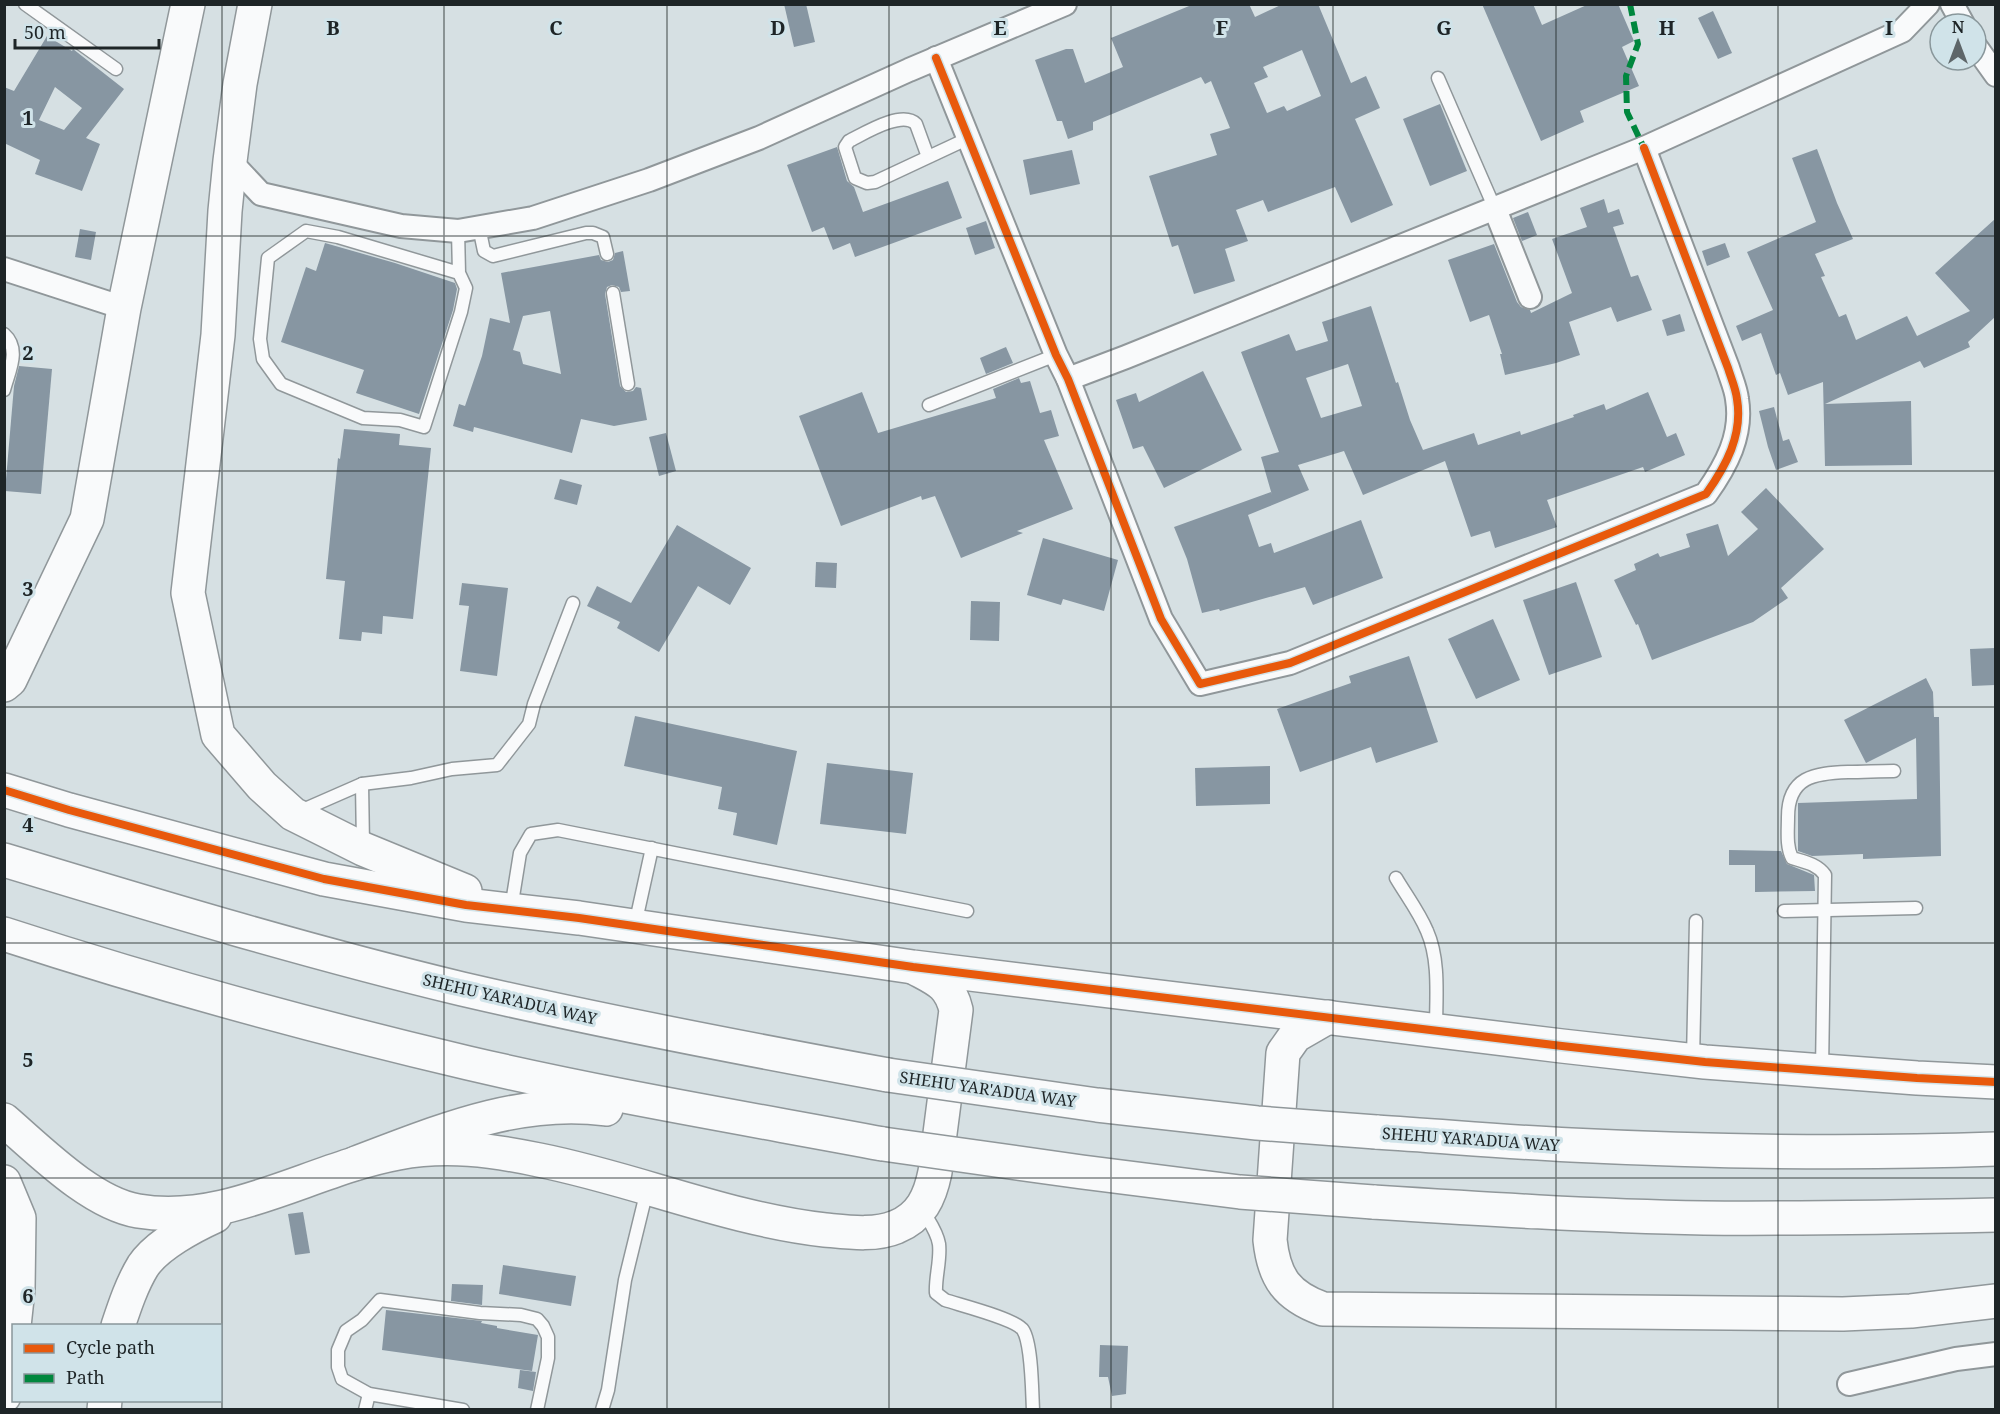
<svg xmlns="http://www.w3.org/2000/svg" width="2000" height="1414" viewBox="0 0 2000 1414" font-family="'Noto Serif',serif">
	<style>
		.building { fill: #8796a2; fill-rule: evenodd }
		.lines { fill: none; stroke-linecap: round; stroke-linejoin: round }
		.lane-casing { stroke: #90979a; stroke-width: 15 }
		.street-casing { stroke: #90979a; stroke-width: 26 }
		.secondary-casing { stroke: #90979a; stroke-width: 36 }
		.highway-casing { stroke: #90979a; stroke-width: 36 }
		.lane { stroke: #f9fafb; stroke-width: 12 }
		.street { stroke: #f9fafb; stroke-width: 22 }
		.secondary { stroke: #f9fafb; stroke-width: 33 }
		.highway { stroke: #f9fafb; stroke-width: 33 }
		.highway-bridge-casing { stroke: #90979a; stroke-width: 36; stroke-linecap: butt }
		.highway-bridge { stroke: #f9fafb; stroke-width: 33 }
		.quiet { stroke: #00873e; stroke-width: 6; stroke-dasharray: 12 6; stroke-linecap: butt }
		.cycleway-casing { stroke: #d0e3e9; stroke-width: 11 }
		.cycleway { stroke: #e8590c; stroke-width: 8 }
		.grid { fill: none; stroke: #1e2527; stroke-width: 1.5; stroke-opacity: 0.55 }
		.labels { text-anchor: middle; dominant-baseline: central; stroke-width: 6; stroke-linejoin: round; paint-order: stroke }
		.street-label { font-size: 16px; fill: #1e2527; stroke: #d0e3e9 }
		.grid-label { font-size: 20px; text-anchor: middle; font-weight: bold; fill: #1e2527; stroke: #d0e3e9; stroke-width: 6; stroke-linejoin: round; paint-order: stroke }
	</style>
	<rect width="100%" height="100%" fill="#d6e0e3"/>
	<!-- building -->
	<g class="building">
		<path d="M784 4H806L815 42 794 47Z"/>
		<path d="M1194 4H1249L1255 17 1283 4H1318L1351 83 1366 76 1380 108 1355 119 1393 205 1351 223 1335 187 1268 212 1263 200 1236 210 1248 241 1225 249 1235 281 1194 294 1178 245 1172 247 1149 176 1217 155 1210 134 1230 128 1211 81 1205 84 1201 77 1093 122V130L1068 139 1062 121H1057L1035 60 1066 49H1073L1085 83 1123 67 1111 38ZM1302 50 1321 96 1287 111 1284 106 1267 113 1254 83 1268 77 1263 67Z"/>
		<path d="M1482 4H1533L1542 25 1589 4H1618L1634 41 1622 47 1639 86 1580 111 1584 122 1541 141Z"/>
		<path d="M1713 11 1732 53 1718 59 1698 18Z"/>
		<path d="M47 36 72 51 73 49 124 89 86 138 100 144 82 191 35 174 40 160 4 143V87L14 91ZM55 87 82 108 64 130 39 120Z"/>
		<path d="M1440 104 1467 171 1430 186 1403 119Z"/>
		<path d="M837 147 847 181 854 187 863 212 948 181 962 218 855 257 850 243 833 250 824 227 812 232 787 165Z"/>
		<path d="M1817 149 1837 203 1853 239 1815 254 1825 276 1821 277 1839 317 1846 314 1856 340 1907 316 1917 336 1970 311 1935 273 1995 219V317L1968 342 1970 347 1924 368 1920 361 1825 404 1911 401 1912 465 1825 466 1823 382 1788 395 1780 373 1776 375 1761 333 1742 341 1736 326 1773 310 1747 252 1816 222 1792 158Z"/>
		<path d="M1072 150 1080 184 1030 195 1023 160Z"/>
		<path d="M1604 199 1608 213 1619 209 1624 224 1613 227 1631 277 1638 275 1652 310 1617 322 1611 307 1569 322 1580 355 1556 363 1505 375 1500 354H1502L1489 315 1470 322 1448 260 1494 244 1517 302 1521 307 1530 310 1531 313 1572 293 1552 239 1587 227 1580 208Z"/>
		<path d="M1528 212 1537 235 1522 241 1513 218Z"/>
		<path d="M986 221 995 248 975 255 966 228Z"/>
		<path d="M80 229 96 232 91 260 75 257Z"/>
		<path d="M325 243 395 263 455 283 457 289 453 310 419 414 356 393 364 370 281 342 306 267 316 271Z"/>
		<path d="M1725 243 1730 257 1707 266 1702 251Z"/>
		<path d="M623 251 630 291 621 292 619 287 612 285 607 287 605 294 620 386 626 392 633 391 636 387 641 388 647 420 614 426 581 419 572 453 474 427 473 432 453 426 459 404 465 406 482 356 490 318 510 323 501 273 599 255 601 260 608 262 613 260 615 253ZM550 311 561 374 523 364 520 352 513 350 523 316Z"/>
		<path d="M1371 306 1396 383 1398 382 1410 420 1423 450 1474 433 1478 445 1520 431 1521 435 1574 417 1573 415 1604 404 1606 410 1648 392 1667 437 1676 433 1685 455 1645 472 1643 467 1547 500 1557 527 1495 548 1490 531 1471 537 1445 461 1363 495 1344 451 1298 465 1309 490 1248 515 1259 547 1271 543 1274 553 1361 520 1383 578 1313 605 1305 587 1220 611 1219 609 1202 613 1187 559 1174 527 1271 492 1272 495 1261 457 1279 452 1241 352 1289 334 1296 351 1328 341 1322 322ZM1348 364 1362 406 1321 418 1306 378Z"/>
		<path d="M1680 314 1685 331 1667 336 1662 320Z"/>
		<path d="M1006 347 1013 363 986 374 980 358Z"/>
		<path d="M19 366 52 369 41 494 5 491 14 386Z"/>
		<path d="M1203 371 1242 450 1164 488 1143 446 1133 449 1116 400 1136 393 1139 402Z"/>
		<path d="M1019 378 1021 383 1030 381 1040 413 1051 410 1059 436 1044 440 1073 509 1017 531 1023 533 961 558 935 496 922 500 921 496 841 526 799 416 862 392 878 433 996 398 993 389Z"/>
		<path d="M1774 407 1783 441 1789 439 1798 462 1776 470 1768 447 1759 411Z"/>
		<path d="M344 429 400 434 399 445 431 448 413 619 383 616 382 634 362 632 361 641 339 639 345 581 326 579 338 458 340 459Z"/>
		<path d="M666 433 676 471 659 476 649 437Z"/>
		<path d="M560 479 582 485 577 505 554 499Z"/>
		<path d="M1766 488 1824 549 1781 588 1788 598 1753 622 1652 660 1638 624 1636 625 1614 580 1636 570 1634 564 1658 553 1660 557 1690 547 1686 534 1718 524 1728 556 1758 529 1741 512Z"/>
		<path d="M677 525 751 568 730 605 698 586 659 652 617 628 620 622 587 606 597 586 631 603Z"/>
		<path d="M1043 538 1118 560 1104 611 1063 599 1061 605 1027 595Z"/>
		<path d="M816 562 837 563 836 588 815 587Z"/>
		<path d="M1576 582 1602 657 1549 675 1523 600Z"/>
		<path d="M462 583 508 588 497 676 460 671 469 606 459 605Z"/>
		<path d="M971 601 1000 602 999 641 970 640Z"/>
		<path d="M1493 619 1520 680 1476 699 1448 639Z"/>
		<path d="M1995 648V685L1972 686 1970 649Z"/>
		<path d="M1409 656 1438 742 1376 763 1371 747 1300 772 1277 709 1351 683 1349 676Z"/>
		<path d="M1926 678 1933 692 1934 717H1939L1941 856 1863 859V854L1812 856 1798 851V803L1917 799 1916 738 1866 763 1844 720Z"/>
		<path d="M635 716 797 751 777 845 733 835 737 813 718 809 722 787 624 766Z"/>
		<path d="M827 763 913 773 906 834 820 824Z"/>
		<path d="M1270 766V804L1196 806 1195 768Z"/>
		<path d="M1729 850 1781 851 1787 864 1814 875 1815 891 1755 892V865H1729Z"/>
		<path d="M303 1212 310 1253 295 1255 288 1214Z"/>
		<path d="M503 1265 576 1276 571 1306 499 1294Z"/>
		<path d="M452 1284 483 1285 482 1305 451 1301Z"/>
		<path d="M386 1310 482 1321 481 1323 497 1326V1328L538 1335 532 1371 382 1350Z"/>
		<path d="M1100 1345 1128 1346 1126 1394 1112 1396 1108 1377H1099Z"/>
		<path d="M520 1370 536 1372 533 1391 518 1388Z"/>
	</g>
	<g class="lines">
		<defs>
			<g id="lane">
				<path d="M25 4 116 69"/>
				<path d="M1438 78 1495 209"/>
				<path d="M928 157 916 124C902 110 865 133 849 141L845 147 855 178 867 183 875 182 969 138"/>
				<path d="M479 227 484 251 493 256 586 233H593L603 237 607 254"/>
				<path d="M458 231 459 273 466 288 461 312 424 427 400 420 363 418 281 384 263 359 260 339 268 258 306 231 338 237 459 273"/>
				<path d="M613 293 628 384"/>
				<path d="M4 334C21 349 9 371 4 390"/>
				<path d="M929 405 1056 355"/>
				<path d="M362 784 363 845"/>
				<path d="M298 812 362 784 411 778 452 769 497 765 529 724 534 704 573 603"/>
				<path d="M1396 878C1406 895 1419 912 1427 931 1440 960 1436 998 1436 1029"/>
				<path d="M511 909 520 853 531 834 558 830 967 911"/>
				<path d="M1784 911 1916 908"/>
				<path d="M635 925 652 848"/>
				<path d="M1693 1059 1696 921"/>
				<path d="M1822 1070 1825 875C1817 864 1805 862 1792 858 1786 846 1788 831 1788 817 1788 777 1814 773 1848 772 1863 772 1879 771 1894 771"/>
				<path d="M922 1209C928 1220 937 1231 939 1244 941 1260 935 1277 936 1293L945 1300C960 1305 1016 1319 1023 1330 1032 1344 1032 1392 1033 1410"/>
				<path d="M365 1410 369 1394"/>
				<path d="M463 1410 369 1394 342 1379 338 1367V1350L346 1331 362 1320 380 1300 480 1313 521 1315 537 1319 543 1326 548 1337V1358L537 1410"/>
				<path d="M602 1410 608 1390 625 1280 647 1190"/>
			</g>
			<g id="street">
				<path d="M1952 4 1963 24"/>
				<path d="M1976 47 1996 75"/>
				<path d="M936 58 1056 355 1068 379 1161 619 1200 684 1290 663 1706 494C1726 466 1743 435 1737 399 1736 389 1731 378 1728 368L1644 148"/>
				<path d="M230 161 261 194 401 226 458 231 533 218 649 180 759 138 909 70 1065 4"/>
				<path d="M1495 209 1530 297"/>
				<path d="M4 269 124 308"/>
				<path d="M1068 379 1126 357 1644 148 1902 31 1928 4"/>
				<path d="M1849 1384 1956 1359 1996 1354"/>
			</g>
			<g id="secondary">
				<path d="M255 4 240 84 230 161 225 211 218 335 188 593 218 735 262 786 293 814 363 849 465 891"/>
				<path d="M4 685 10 680 87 519 124 308 188 4"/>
				<path d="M4 790 69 810 324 879 466 905 579 918 913 967 1562 1046 1705 1062 1917 1078 1996 1082"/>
				<path d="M1328 1017 1295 1036 1283 1053 1270 1240C1274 1278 1287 1296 1323 1309L1843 1314 1911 1311 1996 1301"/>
				<path d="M4 1120C40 1151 91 1203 138 1211 228 1226 311 1169 398 1153 446 1144 492 1150 539 1160 635 1179 727 1219 825 1230 847 1232 875 1236 896 1227 921 1217 930 1197 935 1172L956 1010C950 984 937 980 915 968"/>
				<path d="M4 1182 19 1218 18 1289 14 1326"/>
				<path d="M118 1326C125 1305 132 1284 143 1266 157 1245 193 1226 215 1216"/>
				<path d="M4 1396 14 1335"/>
				<path d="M104 1410 105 1400"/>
			</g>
			<g id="highway">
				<path d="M4 860C156 906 308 952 462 989 604 1022 746 1049 888 1075"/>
				<path d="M4 934C157 984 312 1026 468 1063 605 1095 744 1118 883 1144"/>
				<path d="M1376 1132C1441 1136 1506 1142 1571 1145 1712 1152 1854 1154 1996 1149"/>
				<path d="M356 1163C436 1133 518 1097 606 1109"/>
				<path d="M1373 1202C1483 1209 1594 1216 1704 1218 1801 1219 1899 1217 1996 1215"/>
			</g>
		</defs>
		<!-- lane casing -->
		<use href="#lane" class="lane-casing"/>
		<!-- street casing -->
		<use href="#street" class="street-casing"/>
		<!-- secondary casing -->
		<use href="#secondary" class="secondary-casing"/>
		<!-- highway casing -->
		<use href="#highway" class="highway-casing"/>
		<!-- lane -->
		<use href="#lane" class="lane"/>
		<!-- street -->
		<use href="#street" class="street"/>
		<!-- secondary -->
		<use href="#secondary" class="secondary"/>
		<!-- highway -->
		<use href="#highway" class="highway"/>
		<defs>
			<g id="highway-bridge">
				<path d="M888 1075 1097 1105 1257 1123 1376 1132"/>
				<path d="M883 1144 1082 1172 1240 1192 1373 1202"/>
			</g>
		</defs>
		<!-- highway-bridge casing -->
		<use href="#highway-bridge" class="highway-bridge-casing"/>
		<!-- highway-bridge -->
		<use href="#highway-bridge" class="highway-bridge"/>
		<!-- quiet -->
		<path class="quiet" d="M1630 4 1638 44 1626 76 1627 112 1644 148"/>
		<defs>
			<g id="cycleway">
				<path d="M936 58 1056 355 1068 379 1161 619 1200 684 1290 663 1706 494C1726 466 1743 435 1737 399 1736 389 1731 378 1728 368L1644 148"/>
				<path d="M4 790 69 810 324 879 466 905 579 918 913 967 1562 1046 1705 1062 1917 1078 1996 1082"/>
			</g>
		</defs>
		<!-- cycleway casing -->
		<use href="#cycleway" class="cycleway-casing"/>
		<!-- cycleway -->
		<use href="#cycleway" class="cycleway"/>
	</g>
	<!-- grid -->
	<path class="grid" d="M222 4V1410M444 4V1410M667 4V1410M889 4V1410M1111 4V1410M1333 4V1410M1556 4V1410M1778 4V1410M4 236H1996M4 471H1996M4 707H1996M4 943H1996M4 1178H1996"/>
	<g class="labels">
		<!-- street labels -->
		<g class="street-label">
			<text transform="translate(510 999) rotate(13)">SHEHU YAR'ADUA WAY</text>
			<text transform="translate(988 1089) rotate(8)">SHEHU YAR'ADUA WAY</text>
			<text transform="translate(1471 1139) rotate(4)">SHEHU YAR'ADUA WAY</text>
		</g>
	</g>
	<g class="grid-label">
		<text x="333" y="35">B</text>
		<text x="556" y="35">C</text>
		<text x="778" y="35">D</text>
		<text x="1000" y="35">E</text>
		<text x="1222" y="35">F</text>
		<text x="1444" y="35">G</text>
		<text x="1667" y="35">H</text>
		<text x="1889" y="35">I</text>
		<text x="28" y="125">1</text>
		<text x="28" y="360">2</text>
		<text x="28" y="596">3</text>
		<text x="28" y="832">4</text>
		<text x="28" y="1067">5</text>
		<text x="28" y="1303">6</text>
	</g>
	<!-- border -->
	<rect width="2000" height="1414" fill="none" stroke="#1e2527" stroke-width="12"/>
	<!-- legend -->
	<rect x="12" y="1324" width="210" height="78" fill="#d0e3e9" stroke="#89979b" stroke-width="1.5"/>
	<rect x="24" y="1344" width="30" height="9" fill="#e8590c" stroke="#89979b" stroke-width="1.5"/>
	<text x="66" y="1354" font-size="18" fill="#1e2527">Cycle path</text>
	<rect x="24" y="1374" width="30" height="9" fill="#00873e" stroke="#89979b" stroke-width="1.5"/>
	<text x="66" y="1384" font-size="18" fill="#1e2527">Path</text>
	<!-- north arrow -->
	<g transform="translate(1958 42)"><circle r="28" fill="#d0e3e9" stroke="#89979b" stroke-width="1.5"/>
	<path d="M0-4.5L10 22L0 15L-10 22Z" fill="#5e6669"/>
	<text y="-9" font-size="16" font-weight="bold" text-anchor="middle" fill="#1e2527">N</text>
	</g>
	<!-- scale -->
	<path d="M15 39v9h144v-9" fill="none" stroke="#1e2527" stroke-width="3"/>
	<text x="24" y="39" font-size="18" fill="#1e2527" stroke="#d0e3e9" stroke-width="4.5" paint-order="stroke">50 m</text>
</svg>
